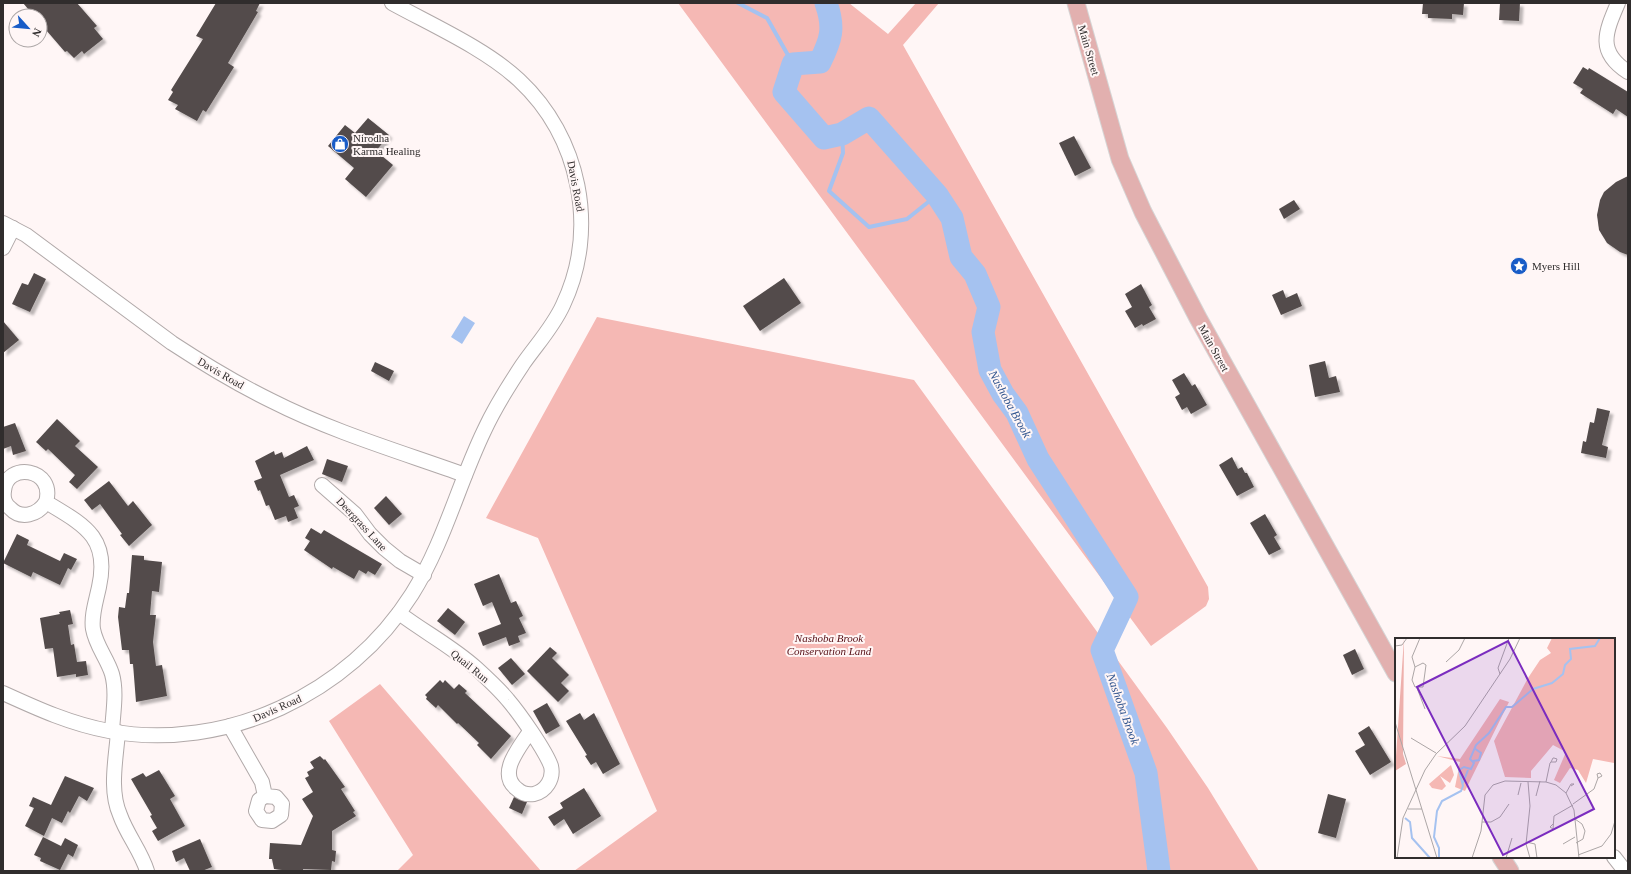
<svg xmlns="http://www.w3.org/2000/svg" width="1631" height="874" viewBox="0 0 1631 874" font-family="'Times New Roman',serif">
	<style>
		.green { fill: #f5b8b4 }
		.water { fill: #a5c2f0 }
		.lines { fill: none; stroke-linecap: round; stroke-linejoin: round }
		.stream { stroke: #a5c2f0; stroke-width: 4 }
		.river { stroke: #a5c2f0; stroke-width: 23 }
		.building { fill: #534c4b; filter: url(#shadow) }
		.minor-casing { stroke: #b1a9a9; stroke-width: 16 }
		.major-casing { stroke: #d6d5d5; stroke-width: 19 }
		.minor { stroke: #fff; stroke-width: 14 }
		.major { stroke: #e2b0af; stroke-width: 17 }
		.labels { text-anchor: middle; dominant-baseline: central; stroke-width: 4; stroke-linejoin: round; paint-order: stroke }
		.street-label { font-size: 11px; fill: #302d2d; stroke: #fff6f6 }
		.poi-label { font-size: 11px; fill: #302d2d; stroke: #fff6f6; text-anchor: start }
		.park-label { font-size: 11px; font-style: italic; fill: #550d13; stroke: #fff6f6 }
		.water-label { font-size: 12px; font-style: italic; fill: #32558f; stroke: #fff6f6 }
		.inset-river { fill: none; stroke: #a5c2f0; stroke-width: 2 }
		.inset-road { fill: none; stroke: #aca6a6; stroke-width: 1 }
		.view { fill: #7b2cbf; fill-opacity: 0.15; stroke: #7b2cbf; stroke-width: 2 }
		.inset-edge { fill: none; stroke: #302d2d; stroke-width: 2 }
	</style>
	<defs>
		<filter id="shadow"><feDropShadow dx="3.5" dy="3.5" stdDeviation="1" flood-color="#0004"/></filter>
	</defs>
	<rect width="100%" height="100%" fill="#fff6f6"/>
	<!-- green -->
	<g class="green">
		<path d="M678 3H849L888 34 916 3H939L903 45 1208 587 1209 599 1206 606 1151 646Z"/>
		<path d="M597 317 914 380 1167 728 1208 788 1259 871H574L657 811 538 538 486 518Z"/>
		<path d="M380 684 541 871H397L413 855 329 721Z"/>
	</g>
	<!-- water -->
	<path class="water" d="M464 316 475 323 462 344 451 337Z"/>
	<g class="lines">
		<!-- stream -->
		<g class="stream">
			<path d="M738 3 767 18 793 64"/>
			<path d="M842 134 843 153 829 191 869 227 907 219 937 195"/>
		</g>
		<!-- river -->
		<path class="river" d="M826 3C835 28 831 40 820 62L793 64 784 92 824 138 842 134 869 118 937 195 952 218 961 257 975 274 989 307 983 332 990 370 1003 394 1017 413 1038 459 1127 597 1102 650 1146 773 1159 871"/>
	</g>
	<!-- building -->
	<g class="building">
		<path d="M23 3H77L97 26 94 28 103 39 84 54 82 51 74 58 67 51 65 52 40 23V16H34Z"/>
		<path d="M216 3H260L256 11 258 12 228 63 234 67 206 112 203 110 197 121 175 109 178 105 168 100 173 92 171 90 203 39 196 36Z"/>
		<path d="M1423 3H1464L1463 15 1452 14V19L1428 18V14H1422Z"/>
		<path d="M1500 3H1520L1519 21 1499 20Z"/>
		<path d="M1583 67 1588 70 1589 68 1628 92V117L1616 109 1613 114 1580 93 1583 89 1573 83Z"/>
		<path d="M368 118 389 135 376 151 393 165 366 197 345 179 354 168 328 146 345 125 355 133Z"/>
		<path d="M1074 136 1091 168 1075 176 1059 143Z"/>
		<path d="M1628 176V255L1620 252 1607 243 1599 230 1597 215 1600 200 1604 192 1616 182Z"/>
		<path d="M1294 200 1300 209 1284 219 1279 209Z"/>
		<path d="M34 273 46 279 30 312 12 304 22 283 28 285Z"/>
		<path d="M784 278 801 303 760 331 743 306Z"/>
		<path d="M1141 284 1152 305 1149 307 1156 319 1143 326 1142 324 1135 328 1125 311 1132 307 1125 294Z"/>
		<path d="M1283 290 1286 298 1297 293 1302 306 1281 315 1272 295Z"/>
		<path d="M3 321 19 340 3 353Z"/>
		<path d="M1325 361 1329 378 1336 376 1340 392 1315 397 1309 365Z"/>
		<path d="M375 362 394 371 389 381 371 371Z"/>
		<path d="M1184 373 1192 386 1195 384 1207 405 1191 414 1187 407 1182 410 1175 397 1180 394 1172 380Z"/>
		<path d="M1597 408 1610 411 1602 445 1608 447 1606 458 1581 453 1583 441 1586 442 1590 422 1594 423Z"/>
		<path d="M57 419 80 441 75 446 98 467 77 489 69 482 75 475 48 449 46 451 36 442Z"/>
		<path d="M15 423 26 451 13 455 11 446 3 449V427Z"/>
		<path d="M307 446 314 460 280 475 289 497 294 495 299 506 294 508 298 518 288 522 286 516 275 520 269 505 266 506 260 490 258 491 254 481 262 478 255 461 274 451 275 455 282 452 284 458Z"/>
		<path d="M1232 457 1238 469 1242 467 1245 473H1247L1254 487 1237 496 1219 465Z"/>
		<path d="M327 459 348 466 342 482 322 474Z"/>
		<path d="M109 481 128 506 133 501 152 525 129 546 120 535 122 534 100 504 92 510 84 500Z"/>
		<path d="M386 496 402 514 389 525 374 508Z"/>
		<path d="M1265 514 1277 535 1274 537 1281 549 1269 555 1250 523Z"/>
		<path d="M311 528 321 534 324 530 382 564 375 575 368 571 366 574 359 570 354 579 333 567 332 569 304 550 310 541 305 538Z"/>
		<path d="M17 534 29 540 27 545 60 561 64 553 77 559 71 570 68 568 60 585 33 572 31 577 3 563Z"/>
		<path d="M132 555 144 556V560L162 562 159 592 152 591 150 615H156L153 642 156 666 162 665 167 696 136 702 133 664H130L129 650H122L118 617 119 607 125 608 127 593H129Z"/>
		<path d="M499 574 511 603 516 601 523 616 519 618 526 633 518 636 520 642 509 646 506 637 483 646 478 633 501 624 492 602 483 606 474 584Z"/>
		<path d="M448 608 465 622 455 635 437 621Z"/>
		<path d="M70 610 73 624 68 625 71 645 74 644 77 662 86 661 88 675 76 677V674L57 677 53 648 45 649 40 618 60 614 59 612Z"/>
		<path d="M550 647 557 653 552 658 569 675 561 683 569 691 558 702 527 671Z"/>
		<path d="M1355 649 1364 669 1352 675 1343 655Z"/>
		<path d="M511 658 525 674 512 685 498 668Z"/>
		<path d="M440 680 443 683 445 680 454 689 459 684 467 691 465 693 511 736 491 759 477 745 479 743 458 723 457 724 438 705 436 708 426 699 427 697 425 695Z"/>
		<path d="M547 703 560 726 546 734 533 711Z"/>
		<path d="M580 713 584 720 594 713 620 764 603 774 596 762 591 765 585 756 587 755 566 721Z"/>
		<path d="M1369 726 1391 762 1370 775 1355 751 1365 745 1358 733Z"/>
		<path d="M320 756 324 760 325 759 345 787 341 789 355 811 353 812 356 816 332 831V850L336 851 335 862 332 861 331 870 303 869V871H290L274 869 272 859H269L270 843 301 845 313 816 302 799 313 792 305 778 309 776 307 772 314 768 310 762Z"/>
		<path d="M159 770 175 796 170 799 185 826 158 841 152 831 157 828 150 816 152 815 131 779 143 773 146 777Z"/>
		<path d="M65 776 94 788 87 801 79 796 70 813 68 811 62 823 52 818 44 836 25 826 34 808 29 806 33 797 51 805Z"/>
		<path d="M584 788 601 816 573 834 564 819 554 826 548 817 563 808 560 803Z"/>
		<path d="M1328 794 1346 799 1336 838 1318 833Z"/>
		<path d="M514 797 527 802 522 814 509 808Z"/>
		<path d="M43 837 61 846 65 838 78 845 73 857 68 854 60 870 40 861 41 858 34 855Z"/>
		<path d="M200 839 212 867 202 871H190L184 858 176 862 172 851Z"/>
	</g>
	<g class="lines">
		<defs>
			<g id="minor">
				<path d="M1618 3C1605 33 1597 52 1628 72"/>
				<path d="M3 223 26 235 172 343C204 364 237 384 272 401 333 432 401 452 465 475"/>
				<path d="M3 248 13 228"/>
				<path d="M322 485 355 514 370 534 384 548 400 561 424 575"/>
				<path d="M46 502C56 468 6 461 4 491 3 497 5 504 10 508 21 520 38 515 46 502 84 525 110 537 99 587 96 601 91 616 93 629 96 646 107 658 112 674 117 692 113 713 112 731"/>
				<path d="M399 613C424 632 453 647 476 668 487 678 499 689 508 700 520 714 545 750 551 766 554 779 546 791 534 794 527 795 521 793 517 789 496 773 521 746 530 731"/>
				<path d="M3 693C38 709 71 724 109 731 226 752 349 694 412 594 444 543 458 485 484 431 495 407 509 385 523 364 537 344 553 327 563 305 599 229 580 137 519 80 486 49 432 25 392 3"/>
				<path d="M230 726 262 782 265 796 276 797 282 804 281 815 272 821 262 820 256 811 259 800 265 796"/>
				<path d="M118 732C116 759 109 790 120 815 127 835 141 851 147 871"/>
				<path d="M1614 857 1625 871"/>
			</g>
			<g id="major">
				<path d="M1076 3 1120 159 1143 212 1198 318 1396 673"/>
				<path d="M1501 857 1510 871"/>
			</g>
		</defs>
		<!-- minor casing -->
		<use href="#minor" class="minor-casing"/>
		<!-- major casing -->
		<use href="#major" class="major-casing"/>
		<!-- minor -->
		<use href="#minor" class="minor"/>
		<!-- major -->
		<use href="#major" class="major"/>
	</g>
	<!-- icons -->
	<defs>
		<symbol id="shop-disc" viewBox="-11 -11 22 22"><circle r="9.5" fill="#185cc7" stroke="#fff6f6"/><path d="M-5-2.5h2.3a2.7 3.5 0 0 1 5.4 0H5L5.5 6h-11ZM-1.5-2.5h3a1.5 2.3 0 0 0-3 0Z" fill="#fff"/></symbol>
		<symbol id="sight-disc" viewBox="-11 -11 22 22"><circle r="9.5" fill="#185cc7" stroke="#fff6f6"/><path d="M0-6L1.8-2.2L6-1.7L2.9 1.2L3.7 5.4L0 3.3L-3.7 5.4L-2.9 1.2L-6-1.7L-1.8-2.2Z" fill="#fff"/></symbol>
	</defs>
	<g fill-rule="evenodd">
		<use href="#shop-disc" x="330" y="134" width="20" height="20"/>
		<use href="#sight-disc" x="1509" y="256" width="20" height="20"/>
	</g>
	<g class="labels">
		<!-- street labels -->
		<g class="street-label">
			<text transform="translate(1089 50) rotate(74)">Main Street</text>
			<text transform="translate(576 186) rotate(79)">Davis Road</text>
			<text transform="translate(1214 348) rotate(61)">Main Street</text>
			<text transform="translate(221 373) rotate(30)">Davis Road</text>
			<text transform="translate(362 524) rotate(47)">Deergrass Lane</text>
			<text transform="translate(470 666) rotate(39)">Quail Run</text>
			<text transform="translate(277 708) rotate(-24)">Davis Road</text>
		</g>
		<!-- poi labels -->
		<g class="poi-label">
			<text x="353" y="138">Nirodha<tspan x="353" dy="13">Karma Healing</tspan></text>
			<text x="1532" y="266">Myers Hill</text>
		</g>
		<!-- park labels -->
		<g class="park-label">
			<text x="829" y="638">Nashoba Brook<tspan x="829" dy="13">Conservation Land</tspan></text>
		</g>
		<!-- water labels -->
		<g class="water-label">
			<text transform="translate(1010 404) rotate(61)">Nashoba Brook</text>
			<text transform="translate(1123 709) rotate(70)">Nashoba Brook</text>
		</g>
	</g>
	<!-- overview -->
	<g transform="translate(1395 638)">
		<rect width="220" height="220" fill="#fff6f6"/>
		<path d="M157 0H220V122L219 125 198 121 191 145 183 132 175 130 165 145 159 142 171 114 158 107 136 133V140L110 139 99 103 133 40 145 22 156 15 152 10ZM105 61 114 64 70 153 60 149 65 124 42 118 65 121ZM56 127 59 137 55 145 45 138 51 148 47 152 37 150 34 146Z" fill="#f5b8b4"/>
		<path d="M9 0 8 116 11 126 0 133Z" fill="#eeb0ac"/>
		<path class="inset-river" d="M78 123 84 122 86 115 79 110M68 145 73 132M10 180 15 184 17 200 35 220M44 220V210L39 199 42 173 47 163 66 153 68 148 64 132 69 129 76 131 79 125 75 121 81 107 94 95 111 69H117L138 51 157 45 168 36 170 27 176 21 175 11 200 8 205 0"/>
		<path class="inset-road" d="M0 8 7 7 12 0M51 24 64 12 70 0M20 29 28 25 31 27 28 49H20L17 42 20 29 17 19 25 0M105 36 103 30 114 0M22 50 30 71M0 84 42 220M16 100 41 115M133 144 135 168 131 206 135 220M151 144 155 125 156 124 158 120H159L162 121 161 124H156M171 155 176 146H179L176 148M123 157 126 145M141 158 145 143M178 166 199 151 203 140 207 138 205 135 202 136 203 140M13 171H27M180 181 187 186 190 193 188 201 181 205M87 184H96L105 179 114 166M158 186 155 189 158 191 159 178 178 167M131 204 140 206 142 220M168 206 180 199M183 217 207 208 216 196 220 183M2 220 8 180 30 132 41 116 70 88 115 21 125 0M77 220 86 193 90 157 98 147 110 143 151 144 161 147 171 155 179 172 184 220M111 220 117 200"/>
		<path class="view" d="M113 3 199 171 108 217 22 49Z"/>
		<rect width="220" height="220" class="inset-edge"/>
	</g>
	<!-- border -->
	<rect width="1631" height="874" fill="none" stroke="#302d2d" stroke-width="8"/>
	<!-- north arrow -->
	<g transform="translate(28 28) rotate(117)"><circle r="19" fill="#fff6f6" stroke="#aca6a6"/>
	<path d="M0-3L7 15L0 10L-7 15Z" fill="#185cc7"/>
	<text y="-6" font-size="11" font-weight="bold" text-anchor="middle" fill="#302d2d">N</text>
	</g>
</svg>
